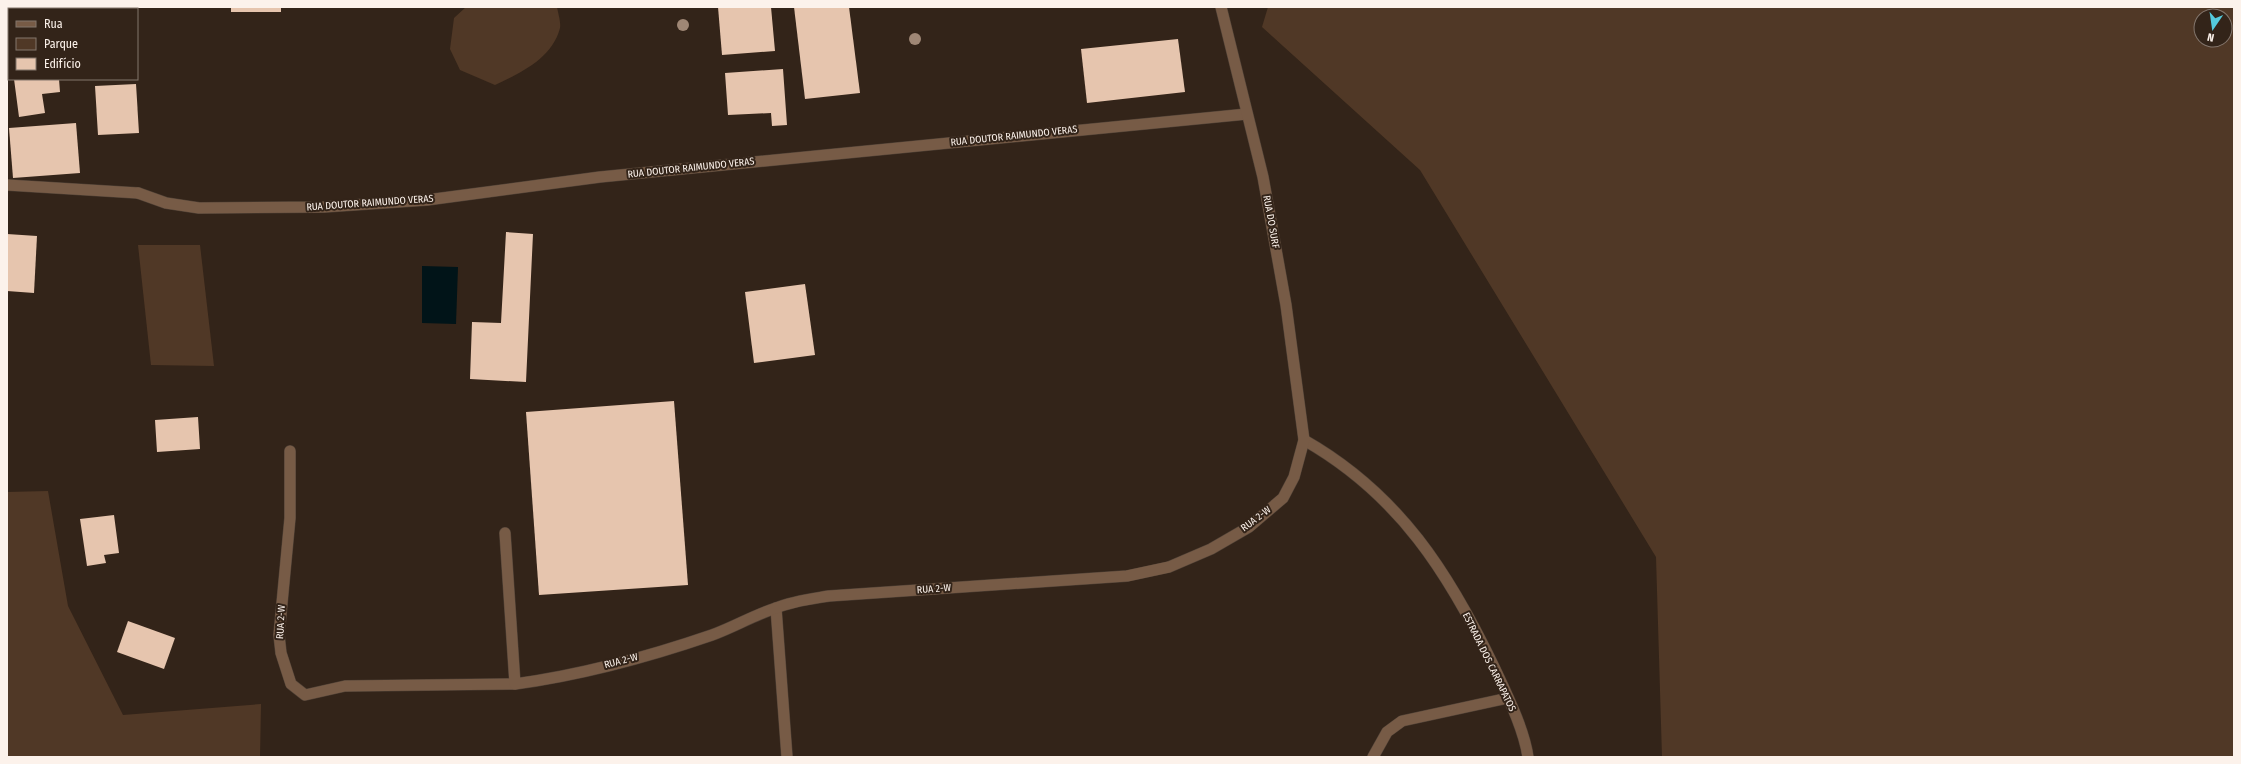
<svg xmlns="http://www.w3.org/2000/svg" width="2241" height="764" viewBox="0 0 2241 764" font-family="'Fira Sans Condensed',sans-serif">
	<style>
		.green { fill: #503826; fill-rule: evenodd }
		.water { fill: #011418 }
		.building { fill: #e6c5ae }
		.lines { fill: none; stroke-linecap: round; stroke-linejoin: round }
		.service-casing { stroke: #4f4136; stroke-width: 12 }
		.minor-casing { stroke: #4f4136; stroke-width: 12 }
		.service { stroke: #775b46; stroke-width: 11 }
		.minor { stroke: #775b46; stroke-width: 11 }
		.tree { fill: #9f8775 }
		.labels { text-anchor: middle; dominant-baseline: central; stroke-width: 4; stroke-linejoin: round; paint-order: stroke }
		.street-label { font-size: 10px; fill: #fcf2eb; stroke: #332419 }
	</style>
	<rect width="100%" height="100%" fill="#332419"/>
	<!-- green -->
	<g class="green">
		<path d="M466 7H557C558 13 561 22 560 28 552 59 520 73 495 85L460 70 450 49 454 18Z"/>
		<path d="M1268 7H2234V757H1662L1656 557 1420 170 1262 27ZM2201 16H2225V40H2201Z"/>
		<path d="M138 245H200L214 366 151 365Z"/>
		<path d="M48 491 68 606 123 715 261 704 260 757H7V492Z"/>
	</g>
	<!-- water -->
	<path class="water" d="M422 266 458 267 456 324 422 323Z"/>
	<!-- building -->
	<g class="building">
		<rect x="231" y="7" width="50" height="5"/>
		<path d="M718 7H771L775 51 722 55Z"/>
		<path d="M794 7H849L860 93 805 99Z"/>
		<path d="M1178 39 1185 92 1087 103 1081 49Z"/>
		<path d="M783 69 787 125 772 126 771 113 728 115 725 73Z"/>
		<path d="M14 79H59L60 92 42 94 45 113 19 117Z"/>
		<path d="M136 84 139 133 98 135 95 86Z"/>
		<path d="M76 123 80 173 13 178 9 128Z"/>
		<path d="M506 232 533 234 526 382 470 379 472 322 501 323Z"/>
		<path d="M7 234 37 236 34 293 7 291Z"/>
		<path d="M805 284 815 355 754 363 745 292Z"/>
		<path d="M674 401 688 585 539 595 526 412Z"/>
		<path d="M198 417 200 449 157 452 155 420Z"/>
		<path d="M114 515 119 553 104 555 106 563 87 566 80 519Z"/>
		<path d="M128 621 175 638 164 669 117 652Z"/>
	</g>
	<g class="lines">
		<defs>
			<g id="service">
				<path d="M7 185 138 193"/>
				<path d="M776 608 787 757"/>
				<path d="M1373 757 1387 732 1402 721 1508 698"/>
			</g>
			<g id="minor">
				<path d="M138 193 166 203 199 208 324 207 427 200 600 177 1247 114"/>
				<path d="M1304 440C1399 494 1449 573 1495 669 1507 695 1524 729 1528 757"/>
				<path d="M290 451V518L279 635 281 653 291 684 305 695 345 686 515 684"/>
				<path d="M505 533 515 684C581 675 648 657 712 635 734 627 754 615 776 608 793 601 811 599 829 596L1127 576 1169 567 1211 549 1249 527 1283 498 1294 477 1304 440 1286 305 1263 177 1221 7"/>
			</g>
		</defs>
		<!-- service casing -->
		<use href="#service" class="service-casing"/>
		<!-- minor casing -->
		<use href="#minor" class="minor-casing"/>
		<!-- service -->
		<use href="#service" class="service"/>
		<!-- minor -->
		<use href="#minor" class="minor"/>
	</g>
	<!-- trees -->
	<g class="tree">
		<circle cx="683" cy="25" r="6"/>
		<circle cx="915" cy="39" r="6"/>
	</g>
	<g class="labels">
		<!-- street labels -->
		<g class="street-label">
			<text transform="translate(1014 136) rotate(-6)">RUA DOUTOR RAIMUNDO VERAS</text>
			<text transform="translate(691 168) rotate(-6)">RUA DOUTOR RAIMUNDO VERAS</text>
			<text transform="translate(370 203) rotate(-4)">RUA DOUTOR RAIMUNDO VERAS</text>
			<text transform="translate(1271 222) rotate(80)">RUA DO SURF</text>
			<text transform="translate(1256 519) rotate(-37)">RUA 2-W</text>
			<text transform="translate(934 589) rotate(-4)">RUA 2-W</text>
			<text transform="translate(281 622) rotate(-87)">RUA 2-W</text>
			<text transform="translate(621 661) rotate(-15)">RUA 2-W</text>
			<text transform="translate(1489 662) rotate(64)">ESTRADA DOS CARRAPATOS</text>
		</g>
	</g>
	<!-- border -->
	<rect width="2241" height="764" fill="none" stroke="#fcf2eb" stroke-width="16"/>
	<!-- legend -->
	<rect x="8" y="8" width="130" height="72" fill="#332419" stroke="#83766d"/>
	<rect x="16" y="21" width="20" height="6" fill="#775b46" stroke="#83766d"/>
	<text x="44" y="28" font-size="12" fill="#fcf2eb">Rua</text>
	<rect x="16" y="38" width="20" height="12" fill="#503826" stroke="#83766d"/>
	<text x="44" y="48" font-size="12" fill="#fcf2eb">Parque</text>
	<rect x="16" y="58" width="20" height="12" fill="#e6c5ae" stroke="#83766d"/>
	<text x="44" y="68" font-size="12" fill="#fcf2eb">Edifício</text>
	<!-- north arrow -->
	<g transform="translate(2213 28) rotate(193)"><circle r="19" fill="#332419" stroke="#83766d"/>
	<path d="M0-3L7 15L0 10L-7 15Z" fill="#54cadd"/>
	<text y="-6" font-size="11" font-weight="bold" text-anchor="middle" fill="#fcf2eb">N</text>
	</g>
</svg>
